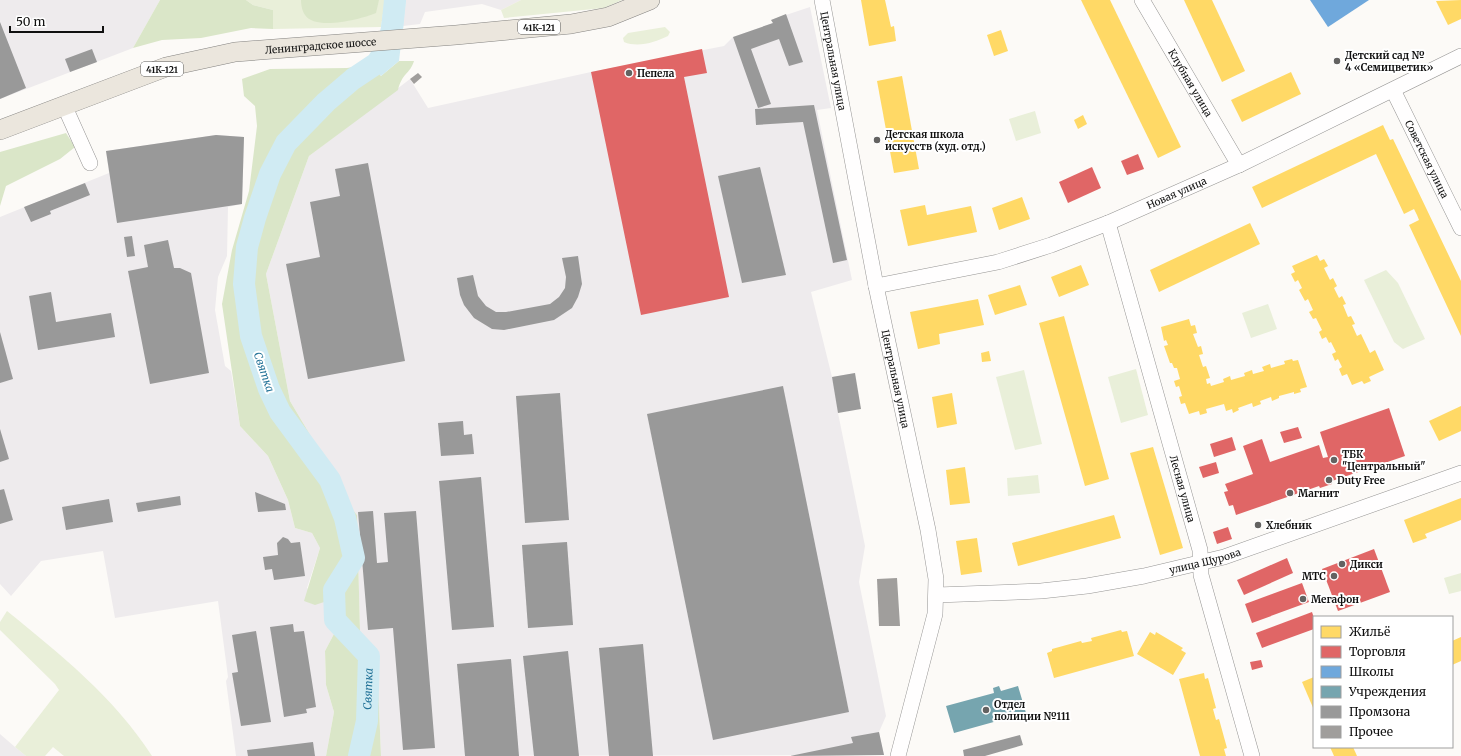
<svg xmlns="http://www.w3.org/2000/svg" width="1461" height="756" viewBox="0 0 1461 756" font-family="Merriweather,serif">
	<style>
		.industrial { fill: #eeebed }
		.green { fill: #e9efd9 }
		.forest { fill: #dae6c8 }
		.water { fill: #d0ebf3 }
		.homes { fill: #ffd966 }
		.shops { fill: #e06666 }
		.schools { fill: #6fa8dc }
		.public { fill: #76a5af }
		.industry { fill: #999 }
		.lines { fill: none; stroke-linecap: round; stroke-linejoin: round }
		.river { stroke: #d0ebf3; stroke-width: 22 }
		.building { fill: #a09e9c }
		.minor-casing { stroke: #969594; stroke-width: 16 }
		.major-casing { stroke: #848381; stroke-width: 20 }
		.minor { stroke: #fffefe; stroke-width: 15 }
		.major { stroke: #ebe6dd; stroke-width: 19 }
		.poi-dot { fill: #636261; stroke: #fff; stroke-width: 1.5 }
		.labels { text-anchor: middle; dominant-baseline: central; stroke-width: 4; stroke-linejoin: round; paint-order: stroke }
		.shield { fill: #fff; stroke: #585858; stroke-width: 1 }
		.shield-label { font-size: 9px; font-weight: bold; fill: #101010 }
		.street-label { font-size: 10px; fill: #101010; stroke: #fff }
		.poi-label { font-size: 10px; font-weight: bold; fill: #101010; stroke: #fff; text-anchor: start }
		.water-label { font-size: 11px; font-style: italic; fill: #247398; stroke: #fff }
	</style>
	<rect width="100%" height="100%" fill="#fcfaf7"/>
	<!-- industrial -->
	<g class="industrial">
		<path d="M0 0H160L133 48 0 99Z"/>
		<path d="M406 0H521L501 10 482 4 425 12 420 24 403 26Z"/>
		<path d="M810 7 831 108 817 110 852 280 811 292 832 377 855 373 838 413 865 546 859 582 886 716 879 732 884 755 381 756 377 657 360 632 357 515 352 509 350 502 290 401 266 274 309 156 410 79 428 108 591 72 724 46 733 37 773 23 771 20Z"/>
		<path d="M216 135 244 137 242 204 228 207 227 256 218 277 215 310 225 366 231 371 240 426 268 456 288 500 295 528 312 533 320 548 307 588 324 602 335 632 325 651 326 685 334 712 326 756H236L226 681 228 677 218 601 115 618 103 551 41 561 11 596 0 584V217L109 173 106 151Z"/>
		<path d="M0 734 15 747 26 756H0Z"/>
	</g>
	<!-- green -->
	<g class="green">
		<path d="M246 0H385L381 27 273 29V10L253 5Z"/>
		<path d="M521 0H622L604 8 504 18 501 10Z"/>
		<path d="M665 27 670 32 668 36C656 42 638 48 624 42L623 38 628 33Z"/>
		<path d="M1035 111 1041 133 1016 141 1009 119Z"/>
		<path d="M1386 270 1398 283 1425 339 1403 349 1394 342 1364 280Z"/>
		<path d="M1268 304 1277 329 1251 338 1242 313Z"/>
		<path d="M1136 369 1148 415 1121 423 1108 377Z"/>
		<path d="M1024 370 1042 444 1015 450 996 377Z"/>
		<path d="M1038 475 1040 493 1008 496 1007 478Z"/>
		<path d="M1461 573V591L1449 594 1444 578Z"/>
		<path d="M7 611C60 654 115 698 152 756H64L53 747 45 756H26L15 747 59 690 55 684 0 630V622Z"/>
	</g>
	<!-- forest -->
	<g class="forest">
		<path d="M160 0H246L253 5 273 10V29L251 28 201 38 162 40 133 48Z"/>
		<path d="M301 0H379L376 13C362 19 315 31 305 15 302 11 301 4 301 0Z"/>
		<path d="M399 61H414C410 74 402 73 398 90L309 156 266 274 290 401 350 502 352 509 357 515 360 631 377 657 381 756H326L334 712 326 685 325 651 335 632 324 602 315 605 304 601 320 548 312 533 295 528 288 500 268 456 240 426 222 304 232 250 249 191 257 126 255 106 244 96 242 79 270 69 347 68 372 64 381 76Z"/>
		<path d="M66 133 75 147 60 159 6 186 0 206V152Z"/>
	</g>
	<!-- water -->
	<path class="water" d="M385 0H406L399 61 381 76 372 64 381 27Z"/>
	<!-- homes -->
	<g class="homes">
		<path d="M861 0H885L891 27 894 26 896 41 869 46Z"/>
		<path d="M1081 0H1110L1181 147 1158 158Z"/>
		<path d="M1184 0H1212L1245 71 1222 82Z"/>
		<path d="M1461 0V19L1448 25 1436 1Z"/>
		<path d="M1001 30 1008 51 994 56 987 35Z"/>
		<path d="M1291 72 1301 94 1242 122 1231 100Z"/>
		<path d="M902 76 919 169 894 173 877 81Z"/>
		<path d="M1083 115 1087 124 1078 129 1074 120Z"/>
		<path d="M1383 125 1390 140 1393 139 1461 281V336L1409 225 1419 220 1417 215 1414 209 1404 214 1376 154 1262 208 1252 187Z"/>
		<path d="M1022 197 1030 219 999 230 992 208Z"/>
		<path d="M925 205 927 215 971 206 977 232 908 246 900 210Z"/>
		<path d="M1250 223 1260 244 1159 292 1150 270Z"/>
		<path d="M1317 255 1320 261 1324 259 1328 266 1324 268 1330 280 1333 278 1337 286 1334 288 1339 298 1342 296 1346 304 1343 305 1348 317 1351 316 1355 324 1352 325 1357 336 1361 334 1370 353 1375 350 1384 370 1369 377 1371 381 1364 384 1362 381 1352 385 1347 374 1342 376 1339 369 1342 367 1338 359 1335 361 1332 354 1336 352 1331 342 1329 343 1326 337 1322 339 1319 332 1322 330 1316 318 1313 319 1309 312 1313 310 1308 299 1305 301 1299 290 1302 288 1298 280 1295 282 1291 274 1295 272 1292 266Z"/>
		<path d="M1081 265 1089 285 1059 297 1051 277Z"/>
		<path d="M1020 285 1027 305 995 315 988 295Z"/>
		<path d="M978 299 984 325 939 334 940 344 918 349 910 312Z"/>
		<path d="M1064 316 1109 479 1085 486 1039 323Z"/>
		<path d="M1189 319 1191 326 1195 325 1197 333 1193 334 1198 347 1201 346 1203 354 1199 355 1203 367 1206 366 1210 378 1206 379 1207 384 1210 383 1211 386 1224 382 1223 379 1230 376 1231 380 1245 376 1244 373 1252 370 1253 374 1264 371 1262 367 1270 364 1271 368 1285 364 1284 361 1292 359 1293 361 1298 360 1307 387 1300 389 1301 392 1294 394V392L1279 396V398L1272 401 1271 397 1260 401 1261 404 1253 407 1252 403 1238 408 1239 410 1233 413 1232 409 1226 411 1224 404 1206 409 1207 413 1200 415 1199 411 1189 414 1185 403 1181 404 1179 397 1182 396 1179 386 1176 387 1174 381 1180 379 1177 368H1174L1172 363H1170L1164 346 1168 345 1166 340 1164 341 1161 327Z"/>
		<path d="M989 351 991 361 982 362 981 353Z"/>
		<path d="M952 393 957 424 937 428 932 397Z"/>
		<path d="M1461 406V431L1439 441 1429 421Z"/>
		<path d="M1153 447 1183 548 1160 555 1130 453Z"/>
		<path d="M965 467 970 503 950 505 946 470Z"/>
		<path d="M1461 498V520L1425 534 1427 538 1413 543 1404 520Z"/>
		<path d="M1114 515 1121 538 1018 566 1012 543Z"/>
		<path d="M977 538 982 572 961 575 956 541Z"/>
		<path d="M1121 630 1122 632 1127 631 1134 656 1054 678 1047 653 1052 651V649L1081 641 1082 643 1092 641 1091 638Z"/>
		<path d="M1150 632 1155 635 1156 632 1183 648 1181 650 1186 653 1173 675 1137 654Z"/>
		<path d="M1461 637V661L1452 665V641Z"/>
		<path d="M1204 673 1205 679 1208 678 1216 708 1213 709 1216 720 1219 719 1227 748 1224 749 1226 756H1200L1179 679Z"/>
		<path d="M1314 677V710L1302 682Z"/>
		<path d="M1330 747H1353L1357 756H1334Z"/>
	</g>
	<!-- shops -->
	<g class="shops">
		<path d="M702 49 707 73 684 77 729 297 641 315 591 72Z"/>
		<path d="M1138 154 1144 169 1127 175 1121 161Z"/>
		<path d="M1092 167 1101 188 1068 203 1059 182Z"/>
		<path d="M1389 408 1405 456 1332 481V484L1320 488 1319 486 1236 515 1233 505 1229 506 1224 492 1228 491 1225 484 1253 474 1243 446 1262 439 1270 462 1319 445 1323 458 1328 457 1320 432Z"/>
		<path d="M1298 427 1302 438 1284 443 1280 432Z"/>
		<path d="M1232 437 1236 450 1214 457 1210 444Z"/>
		<path d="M1216 462 1219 473 1203 478 1199 467Z"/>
		<path d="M1228 527 1232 539 1217 544 1213 532Z"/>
		<path d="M1374 549 1390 592 1338 611 1322 569Z"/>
		<path d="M1287 558 1293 573 1244 595 1237 580Z"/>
		<path d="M1302 583 1309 602 1252 623 1245 604Z"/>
		<path d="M1312 612 1314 618V629L1262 648 1256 633Z"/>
		<path d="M1261 660 1263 667 1252 670 1250 662Z"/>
	</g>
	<!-- schools -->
	<path class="schools" d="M1310 0H1369L1328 27Z"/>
	<!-- public -->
	<path class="public" d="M999 686 1001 691 1018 686 1026 713 954 733 946 706 994 693 993 688Z"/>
	<!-- industry -->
	<g class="industry">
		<path d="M786 14 803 62 789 66 779 39 751 49 771 104 758 108 733 37 773 23 771 20Z"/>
		<path d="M0 22 26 88 0 99Z"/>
		<path d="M92 49 97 62 70 72 65 59Z"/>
		<path d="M814 105 847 260 833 263 803 122 756 125 755 109Z"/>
		<path d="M216 135 244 137 242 204 117 223 106 151Z"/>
		<path d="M368 163 405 361 308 379 286 264 320 257 310 202 340 196 335 169Z"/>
		<path d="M760 167 786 275 742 283 718 176Z"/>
		<path d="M85 183 90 195 50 211 51 214 31 222 24 207Z"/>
		<path d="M132 236 135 256 127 257 124 237Z"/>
		<path d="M168 240 174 268H180L191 273 209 373 150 384 128 271 148 267 144 245Z"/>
		<path d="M578 256 582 284 578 297 572 308 554 320 504 330 492 329 474 318 464 305 460 295 457 278 473 275 478 296 486 306 496 312H506L550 304 559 297 565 288 566 277 562 258Z"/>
		<path d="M51 292 56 322 111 313 115 337 38 350 29 296Z"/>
		<path d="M0 332 13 379 0 383Z"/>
		<path d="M855 373 861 409 838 413 832 377Z"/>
		<path d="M783 386 849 712 713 740 647 414Z"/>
		<path d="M560 393 569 520 525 523 516 396Z"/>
		<path d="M463 421 464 435 472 434 474 454 441 456 438 423Z"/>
		<path d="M0 429 9 459 0 462Z"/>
		<path d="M481 477 494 627 452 630 439 481Z"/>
		<path d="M4 489 13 520 0 524V490Z"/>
		<path d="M255 492 285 504 286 510 258 512Z"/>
		<path d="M180 496 181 505 138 512 136 503Z"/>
		<path d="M109 499 113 522 66 530 62 507Z"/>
		<path d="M373 511 377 563 388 562 384 513 416 511 435 748 403 750 393 628 368 630 358 512Z"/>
		<path d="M283 537 288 539 291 543 300 542 305 576 274 580 272 569 265 570 263 557 278 555 277 543Z"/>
		<path d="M567 542 573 625 528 628 522 545Z"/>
		<path d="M293 624 294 632 304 631 316 707 306 709 307 713 284 717 270 627Z"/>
		<path d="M256 631 271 722 241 726 232 673 238 672 232 635Z"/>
		<path d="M643 644 653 756H609L599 648Z"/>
		<path d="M568 651 579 756H534L523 656Z"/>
		<path d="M511 659 519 756H465L457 664Z"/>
		<path d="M879 732 884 755 790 756 853 743 851 737Z"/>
		<path d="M1020 735 1023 745 985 756H964L963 750Z"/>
		<path d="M313 742 315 756H248L247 750Z"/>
	</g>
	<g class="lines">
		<!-- river -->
		<path class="river" id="s1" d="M359 756 367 721 369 656 335 620 334 590 354 558 345 518 330 480 280 412 269 389 251 336 244 284 247 247 255 218 270 174 286 143 326 102 353 79 377 63 391 40 395 0"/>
	</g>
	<!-- building -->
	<g class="building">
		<path d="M418 73 422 77 414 84 410 79Z"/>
		<path d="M897 578 900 626H879L877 579Z"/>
	</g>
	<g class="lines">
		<defs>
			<g id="minor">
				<path id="s2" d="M822 0 876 286 928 530 936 579 935 614 898 756"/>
				<path id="s3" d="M1142 0 1239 165"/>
				<path id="s4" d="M1393 90 1461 228"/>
				<path d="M64 105 90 163"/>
				<path id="s5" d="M1108 223 1200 550 1201 575 1252 756"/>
				<path id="s6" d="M876 286 998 262 1051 245 1108 223 1239 165 1461 56"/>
				<path id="s7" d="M937 595 1041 591 1087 586 1144 576 1224 557 1461 473"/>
			</g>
			<g id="major">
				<path id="s8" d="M0 130 166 67 235 52 456 35 571 24 608 17 650 0"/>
			</g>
		</defs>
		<!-- minor casing -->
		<use href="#minor" class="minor-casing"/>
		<!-- major casing -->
		<use href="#major" class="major-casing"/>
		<!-- minor -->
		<use href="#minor" class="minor"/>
		<!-- major -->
		<use href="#major" class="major"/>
	</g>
	<!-- markers -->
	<g class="poi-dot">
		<circle cx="1337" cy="61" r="4"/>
		<circle cx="629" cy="73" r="4"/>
		<circle cx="877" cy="140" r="4"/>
		<circle cx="1334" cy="460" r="4"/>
		<circle cx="1329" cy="480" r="4"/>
		<circle cx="1290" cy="493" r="4"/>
		<circle cx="1258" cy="525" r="4"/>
		<circle cx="1342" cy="564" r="4"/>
		<circle cx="1334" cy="576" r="4"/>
		<circle cx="1303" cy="599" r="4"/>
		<circle cx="986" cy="710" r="4"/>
	</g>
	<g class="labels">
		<!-- shield labels -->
		<g class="shield">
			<rect x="518" y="20" width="42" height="14" rx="3"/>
			<rect x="141" y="62" width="42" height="14" rx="3"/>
		</g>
		<g class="shield-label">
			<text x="539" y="27">41К-121</text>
			<text x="162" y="69">41К-121</text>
		</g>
		<!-- street labels -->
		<g class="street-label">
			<text stroke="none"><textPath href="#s8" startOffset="334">Ленинградское шоссе</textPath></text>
			<text stroke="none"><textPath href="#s2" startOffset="62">Центральная улица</textPath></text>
			<text stroke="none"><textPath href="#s3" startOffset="96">Клубная улица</textPath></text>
			<text stroke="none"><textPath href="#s4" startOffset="77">Советская улица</textPath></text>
			<text stroke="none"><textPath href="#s6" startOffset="316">Новая улица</textPath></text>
			<text stroke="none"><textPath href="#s2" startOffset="386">Центральная улица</textPath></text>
			<text stroke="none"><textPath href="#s5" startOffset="276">Лесная улица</textPath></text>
			<text stroke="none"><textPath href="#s7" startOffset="271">улица Щурова</textPath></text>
		</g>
		<!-- poi labels -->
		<g class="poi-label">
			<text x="1345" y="55">Детский сад №<tspan x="1345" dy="12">4 «Семицветик»</tspan></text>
			<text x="637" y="73">Пепела</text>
			<text x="885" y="134">Детская школа<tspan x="885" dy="12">искусств (худ. отд.)</tspan></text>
			<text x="1342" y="454">ТБК<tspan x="1342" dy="12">"Центральный"</tspan></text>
			<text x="1337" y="480">Duty Free</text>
			<text x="1298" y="493">Магнит</text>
			<text x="1266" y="525">Хлебник</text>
			<text x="1350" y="564">Дикси</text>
			<text x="1326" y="576" text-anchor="end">МТС</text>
			<text x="1311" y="599">Мегафон</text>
			<text x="994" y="704">Отдел<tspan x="994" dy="12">полиции №111</tspan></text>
		</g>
		<!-- water labels -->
		<g class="water-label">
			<text transform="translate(264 372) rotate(71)">Святка</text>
			<text stroke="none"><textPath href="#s1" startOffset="68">Святка</textPath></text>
		</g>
	</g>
	<!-- legend -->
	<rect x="1313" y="616" width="140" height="132" fill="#ffffff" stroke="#9f9f9f"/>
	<rect x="1321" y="626" width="20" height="12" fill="#ffd966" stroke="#9f9f9f"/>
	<text x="1349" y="636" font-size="12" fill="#101010">Жильё</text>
	<rect x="1321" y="646" width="20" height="12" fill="#e06666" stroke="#9f9f9f"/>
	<text x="1349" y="656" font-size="12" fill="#101010">Торговля</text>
	<rect x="1321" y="666" width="20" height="12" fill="#6fa8dc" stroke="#9f9f9f"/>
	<text x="1349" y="676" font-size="12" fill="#101010">Школы</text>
	<rect x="1321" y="686" width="20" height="12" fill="#76a5af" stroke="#9f9f9f"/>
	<text x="1349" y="696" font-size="12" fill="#101010">Учреждения</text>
	<rect x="1321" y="706" width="20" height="12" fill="#999999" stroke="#9f9f9f"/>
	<text x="1349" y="716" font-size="12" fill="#101010">Промзона</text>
	<rect x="1321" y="726" width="20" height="12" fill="#a09e9c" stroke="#9f9f9f"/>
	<text x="1349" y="736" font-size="12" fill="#101010">Прочее</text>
	<!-- scale -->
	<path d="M10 26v6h93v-6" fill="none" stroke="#101010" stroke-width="2"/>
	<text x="16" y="26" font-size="12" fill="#101010" stroke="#ffffff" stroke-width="3" paint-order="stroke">50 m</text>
</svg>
